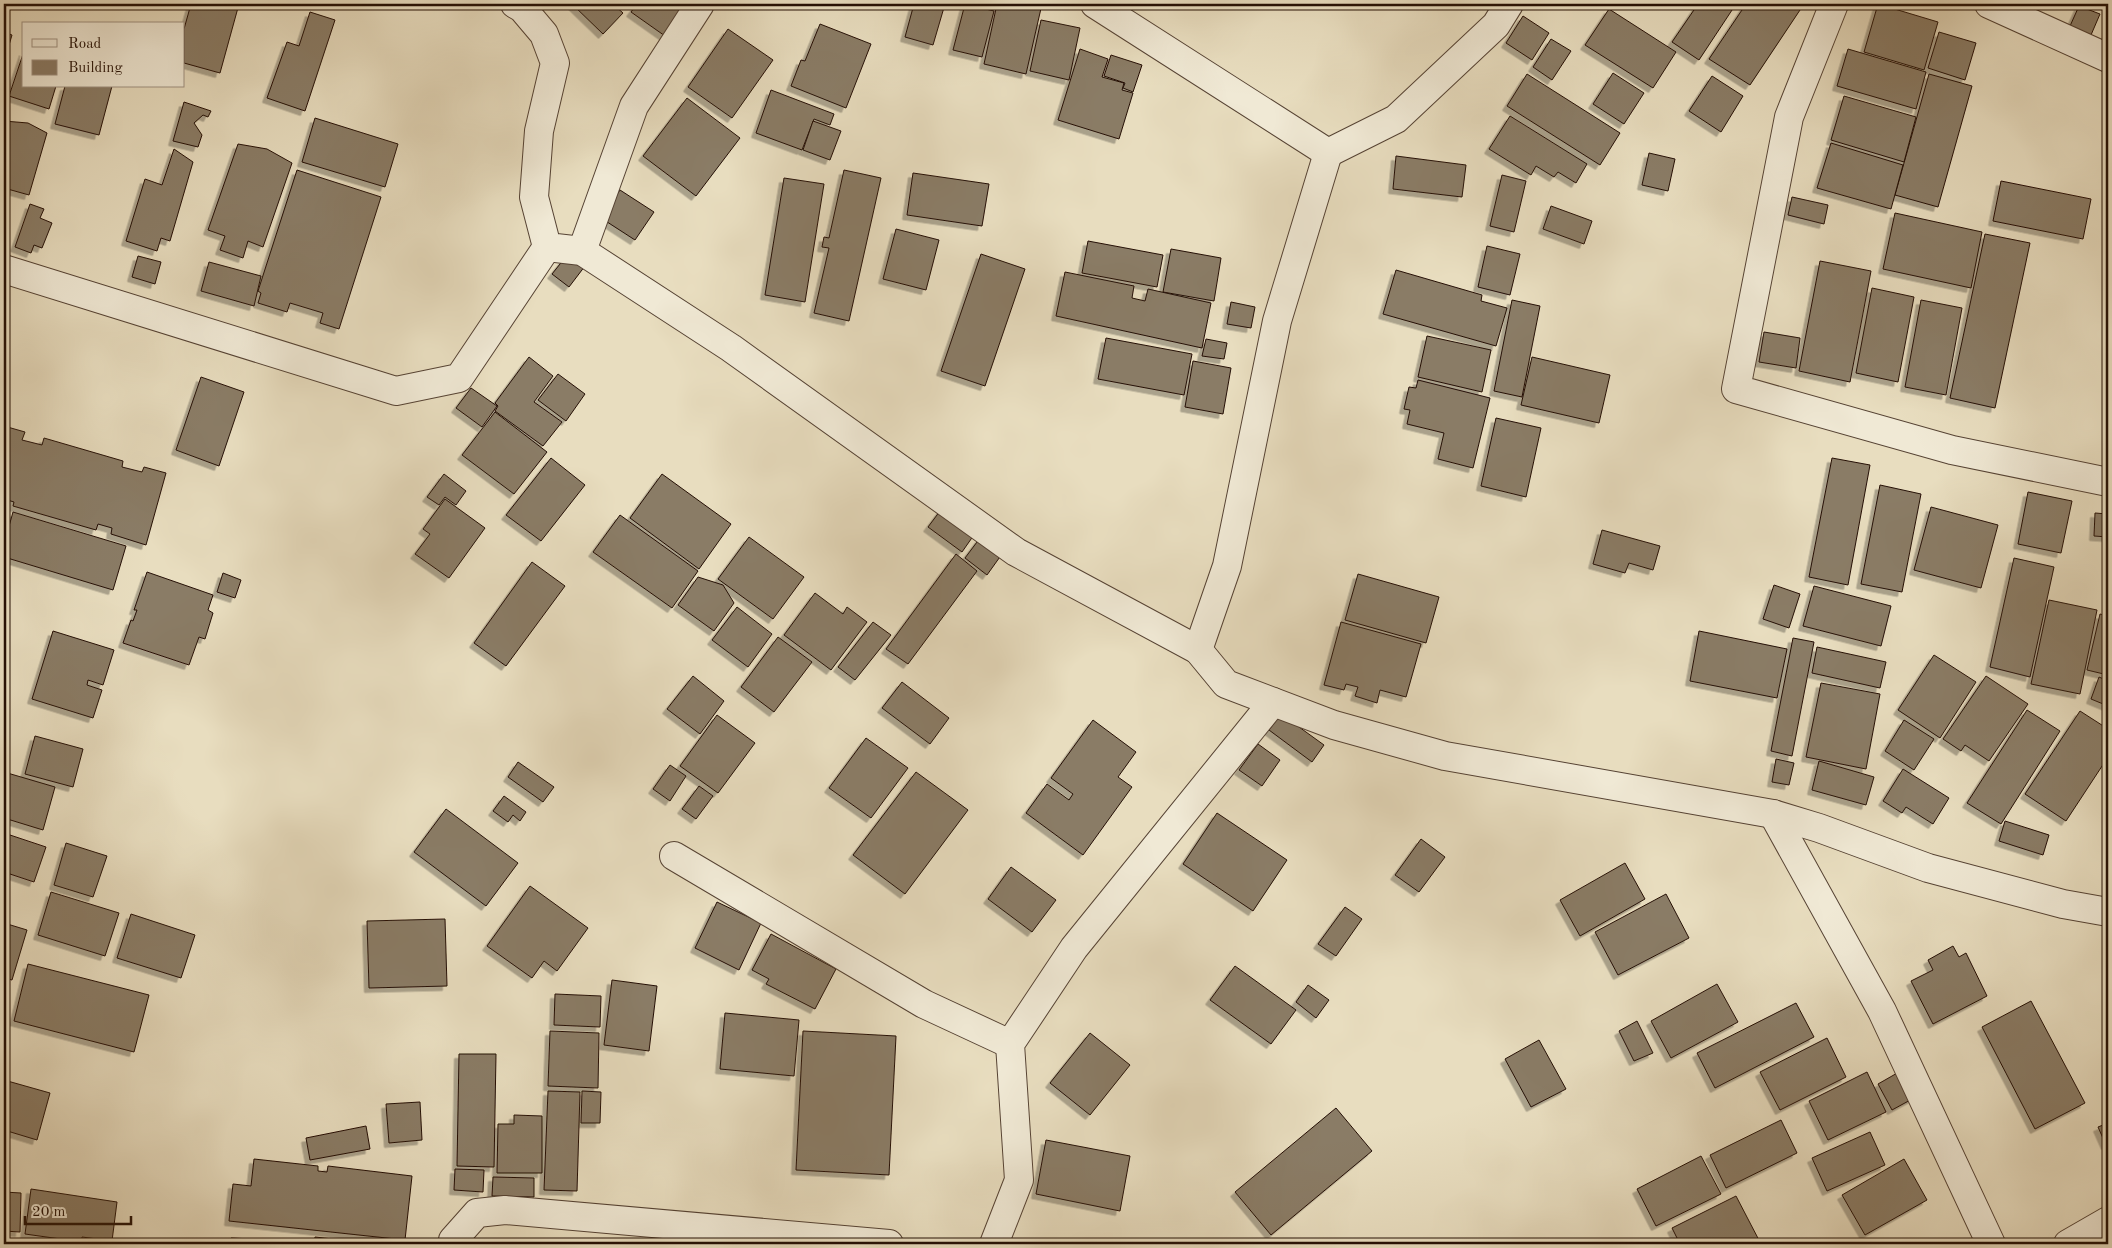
<svg xmlns="http://www.w3.org/2000/svg" width="2112" height="1248" viewBox="0 0 2112 1248" font-family="'Old Standard TT',serif">
	<style>
		.building { fill: #8a7b66; stroke: #251005; filter: url(#shadow) }
		.lines { fill: none; stroke-linecap: round; stroke-linejoin: round }
		.minor-casing { stroke: #564334; stroke-width: 30 }
		.minor { stroke: #f0e9d5; stroke-width: 28 }
	</style>
	<defs>
		<filter id="shadow"><feDropShadow dx="-4.5" dy="4.5" stdDeviation="0" flood-color="#0004"/></filter>
	</defs>
	<rect width="100%" height="100%" fill="#e8ddbf"/>
	<filter id="stains"><feTurbulence type="fractalNoise" baseFrequency=".004" numOctaves="4"/><feColorMatrix values="0 0 0 0 .2 0 0 0 0 .09 0 0 0 0 .02 0 0 0 .5 -.17"/></filter>
	<radialGradient id="worn" r=".72"><stop offset=".6" stop-color="#630" stop-opacity="0"/><stop offset="1" stop-color="#630" stop-opacity=".3"/></radialGradient>
	<!-- building -->
	<g class="building">
		<path d="M191 4H239L220 73 184 63V29Z"/>
		<path d="M572 4H613L623 13 603 34Z"/>
		<path d="M637 4H687L665 36 631 12Z"/>
		<path d="M914 4H945L933 45 905 37Z"/>
		<path d="M965 4 994 11 982 57 953 50Z"/>
		<path d="M997 4H1042L1026 74 984 64Z"/>
		<path d="M1698 4H1736L1699 60 1672 42Z"/>
		<path d="M1746 4H1804L1750 85 1709 59Z"/>
		<path d="M1878 4 1938 22 1924 70 1864 52Z"/>
		<path d="M2079 6 2100 14 2091 35 2070 26Z"/>
		<path d="M1609 9 1676 52 1653 88 1585 45Z"/>
		<path d="M310 12 335 20 305 111 267 98 287 42 299 46Z"/>
		<path d="M1523 16 1549 33 1532 60 1506 43Z"/>
		<path d="M1041 20 1080 28 1069 80 1030 71Z"/>
		<path d="M820 24 871 44 846 108 791 86 801 60 805 61Z"/>
		<path d="M728 29 773 60 732 118 688 87Z"/>
		<path d="M4 32 12 35 4 62Z"/>
		<path d="M1939 32 1976 43 1965 80 1928 68Z"/>
		<path d="M1551 39 1571 51 1552 80 1533 67Z"/>
		<path d="M1080 49 1108 59 1102 77 1124 83 1122 90 1133 93 1119 139 1058 120Z"/>
		<path d="M1848 49 1926 72 1916 109 1837 86Z"/>
		<path d="M24 51V86H56L49 109 9 96Z"/>
		<path d="M1111 55 1142 65 1133 92 1123 88 1125 83 1104 76Z"/>
		<path d="M1613 73 1644 93 1624 124 1593 104Z"/>
		<path d="M1527 74 1620 133 1600 165 1507 106Z"/>
		<path d="M1929 74 1972 86 1938 207 1895 195Z"/>
		<path d="M1712 76 1743 96 1721 132 1689 111Z"/>
		<path d="M65 86H112L99 135 55 124Z"/>
		<path d="M771 90 834 114 830 125 814 119 802 150 756 133Z"/>
		<path d="M1844 96 1916 117 1904 162 1831 140Z"/>
		<path d="M687 98 740 138 696 196 643 156Z"/>
		<path d="M184 102 211 111 208 117 203 115 194 123 202 135 198 147 173 141Z"/>
		<path d="M1510 116 1587 164 1576 183 1558 172 1554 177 1536 166 1531 175 1489 149Z"/>
		<path d="M315 118 398 144 385 187 302 162Z"/>
		<path d="M4 121 28 123 47 133 29 195 4 188Z"/>
		<path d="M813 121 841 131 830 160 803 150Z"/>
		<path d="M1831 143 1903 165 1891 209 1817 188Z"/>
		<path d="M238 144 267 149 292 163 263 247 248 241 243 258 220 250 225 236 208 230Z"/>
		<path d="M174 149 193 162 170 241 161 238 157 251 126 241 145 179 162 185Z"/>
		<path d="M1649 153 1675 159 1668 191 1642 185Z"/>
		<path d="M1396 156 1466 165 1462 197 1393 189Z"/>
		<path d="M297 170 381 197 339 329 320 323 323 313 290 303 287 312 258 303 261 293 258 291Z"/>
		<path d="M844 170 881 178 849 321 814 313 829 248 822 247 824 237 829 238Z"/>
		<path d="M913 173 989 184 982 226 907 215Z"/>
		<path d="M1502 175 1526 181 1514 232 1490 226Z"/>
		<path d="M784 178 824 184 805 302 765 295Z"/>
		<path d="M2001 181 2091 199 2083 239 1993 221Z"/>
		<path d="M620 190 654 212 635 240 601 218Z"/>
		<path d="M1792 197 1828 205 1824 224 1788 215Z"/>
		<path d="M30 204 44 209 40 218 52 223 42 248 34 245 31 253 15 247Z"/>
		<path d="M1551 206 1592 221 1584 244 1543 229Z"/>
		<path d="M1895 213 1982 232 1971 288 1883 269Z"/>
		<path d="M896 229 939 240 926 290 883 279Z"/>
		<path d="M1985 234 2030 243 1995 408 1950 398Z"/>
		<path d="M1088 241 1163 255 1157 287 1082 273Z"/>
		<path d="M1487 246 1520 254 1510 295 1478 287Z"/>
		<path d="M1171 249 1221 258 1214 301 1163 292Z"/>
		<path d="M568 254 585 266 569 287 552 274Z"/>
		<path d="M981 254 1025 269 985 386 941 371Z"/>
		<path d="M138 256 161 262 155 284 132 277Z"/>
		<path d="M1820 261 1871 271 1850 382 1799 371Z"/>
		<path d="M209 262 261 276 254 306 201 291Z"/>
		<path d="M1396 270 1482 295 1481 301 1507 308 1496 346 1383 314Z"/>
		<path d="M1065 272 1134 286 1132 298 1145 301 1148 289 1211 303 1202 348 1056 316Z"/>
		<path d="M1872 288 1914 297 1898 382 1856 373Z"/>
		<path d="M1512 300 1540 306 1522 397 1494 391Z"/>
		<path d="M1921 300 1962 308 1946 395 1905 387Z"/>
		<path d="M1231 302 1255 307 1251 328 1227 324Z"/>
		<path d="M1764 332 1800 338 1796 368 1759 362Z"/>
		<path d="M1427 336 1491 350 1482 392 1418 377Z"/>
		<path d="M1106 338 1192 354 1184 395 1098 379Z"/>
		<path d="M1206 339 1227 343 1224 359 1202 356Z"/>
		<path d="M529 357 553 376 534 402 562 422 543 446 495 411 498 406 495 403Z"/>
		<path d="M1532 357 1610 375 1599 423 1521 405Z"/>
		<path d="M1193 361 1231 368 1223 414 1185 407Z"/>
		<path d="M558 374 585 394 566 421 538 400Z"/>
		<path d="M201 377 244 392 219 466 176 450Z"/>
		<path d="M1418 380 1490 398 1473 468 1438 459 1444 433 1407 424 1410 410 1404 409 1409 387 1416 388Z"/>
		<path d="M471 388 497 406 482 427 456 408Z"/>
		<path d="M495 412 547 452 514 494 462 455Z"/>
		<path d="M1496 418 1541 428 1526 497 1481 486Z"/>
		<path d="M4 426 25 432 22 440 42 445 44 438 123 461 122 467 142 472 144 467 166 473 146 545 111 534 112 528 98 524 96 530 13 506 14 502 4 499Z"/>
		<path d="M551 458 585 485 541 541 506 515Z"/>
		<path d="M1832 458 1870 465 1848 585 1809 577Z"/>
		<path d="M444 474 466 491 456 505 445 497 439 505 427 497Z"/>
		<path d="M662 474 731 524 699 569 630 518Z"/>
		<path d="M1880 485 1921 494 1902 592 1861 584Z"/>
		<path d="M2028 492 2072 501 2061 553 2018 544Z"/>
		<path d="M445 499 485 528 449 578 415 554 430 534 423 529Z"/>
		<path d="M943 507 976 532 962 552 928 527Z"/>
		<path d="M1931 507 1998 525 1981 588 1914 570Z"/>
		<path d="M13 512 126 546 113 590 4 557V544Z"/>
		<path d="M2095 513 2108 514V537L2094 536Z"/>
		<path d="M620 515 698 571 672 608 593 552Z"/>
		<path d="M1602 530 1660 546 1653 570 1629 563 1625 573 1593 564Z"/>
		<path d="M749 537 804 577 773 619 718 579Z"/>
		<path d="M980 538 1002 554 987 575 965 558Z"/>
		<path d="M956 554 977 571 908 664 886 649Z"/>
		<path d="M2014 558 2054 567 2030 677 1990 667Z"/>
		<path d="M532 562 565 586 506 666 474 643Z"/>
		<path d="M147 572 213 595 208 610 213 613 205 639 199 637 189 665 123 643 131 620 133 621 137 610H134Z"/>
		<path d="M223 573 241 580 235 598 217 592Z"/>
		<path d="M1358 574 1439 597 1426 643 1345 620Z"/>
		<path d="M698 577 723 585 734 603 714 631 678 605Z"/>
		<path d="M1774 585 1800 594 1789 628 1763 619Z"/>
		<path d="M1814 586 1891 606 1881 646 1803 626Z"/>
		<path d="M815 593 843 614 847 607 867 622 831 670 784 635Z"/>
		<path d="M2049 600 2097 610 2080 694 2031 684Z"/>
		<path d="M737 607 772 634 748 667 712 640Z"/>
		<path d="M2100 614 2108 616V675L2087 670Z"/>
		<path d="M873 622 891 635 855 680 838 667Z"/>
		<path d="M1341 622 1421 644 1406 697 1380 690 1377 703 1355 696 1358 687 1346 684 1344 690 1324 685Z"/>
		<path d="M53 631 114 650 103 685 88 680 87 685 102 690 93 718 32 699Z"/>
		<path d="M1699 631 1787 649 1777 698 1690 681Z"/>
		<path d="M778 637 812 662 774 712 741 687Z"/>
		<path d="M1793 638 1814 642 1792 756 1771 751Z"/>
		<path d="M1817 647 1886 662 1880 688 1812 673Z"/>
		<path d="M1934 655 1976 682 1940 738 1898 710Z"/>
		<path d="M693 676 724 701 700 734 667 709Z"/>
		<path d="M1986 676 2028 704 1989 761 1965 745 1961 751 1943 739Z"/>
		<path d="M2099 677 2108 681V706L2091 699Z"/>
		<path d="M902 682 949 718 930 744 882 708Z"/>
		<path d="M1821 683 1880 694 1866 769 1806 757Z"/>
		<path d="M2027 710 2060 731 2001 824 1967 803Z"/>
		<path d="M2080 711 2108 729V757L2066 821 2025 794Z"/>
		<path d="M1281 714 1324 745 1312 762 1269 730Z"/>
		<path d="M717 715 755 743 718 793 680 766Z"/>
		<path d="M1093 720 1136 752 1118 777 1132 787 1083 855 1026 813 1047 784 1069 800 1073 794 1051 778Z"/>
		<path d="M1904 720 1934 739 1914 770 1885 751Z"/>
		<path d="M35 736 83 749 73 787 25 774Z"/>
		<path d="M866 738 908 768 871 818 829 788Z"/>
		<path d="M1258 744 1280 760 1262 786 1239 770Z"/>
		<path d="M1776 759 1794 763 1789 785 1772 782Z"/>
		<path d="M1819 761 1874 777 1866 805 1812 790Z"/>
		<path d="M518 762 554 787 543 802 508 777Z"/>
		<path d="M670 765 686 776 670 801 653 789Z"/>
		<path d="M1903 769 1949 798 1933 824 1906 807 1902 813 1883 801Z"/>
		<path d="M4 772 55 787 43 830 4 818Z"/>
		<path d="M916 772 968 810 905 894 853 855Z"/>
		<path d="M699 786 713 796 696 819 682 809Z"/>
		<path d="M504 796 526 812 520 821 513 815 508 822 493 811Z"/>
		<path d="M446 809 518 863 486 906 414 852Z"/>
		<path d="M1217 813 1287 860 1253 911 1183 864Z"/>
		<path d="M2005 821 2049 835 2043 855 1999 841Z"/>
		<path d="M4 833 46 847 34 882 4 872Z"/>
		<path d="M1421 839 1445 857 1419 892 1395 875Z"/>
		<path d="M66 843 107 856 93 897 54 885Z"/>
		<path d="M1625 863 1645 899 1580 936 1560 900Z"/>
		<path d="M1011 867 1056 900 1032 932 988 899Z"/>
		<path d="M530 886 588 928 557 971 544 961 532 978 487 946Z"/>
		<path d="M51 892 119 913 105 956 38 935Z"/>
		<path d="M1666 894 1689 938 1618 975 1595 932Z"/>
		<path d="M717 902 761 923 739 970 695 948Z"/>
		<path d="M1345 907 1362 919 1336 956 1318 944Z"/>
		<path d="M131 914 195 935 181 978 117 958Z"/>
		<path d="M445 919 447 986 369 988 367 921Z"/>
		<path d="M4 923 27 930 12 980 4 978Z"/>
		<path d="M771 934 836 969 815 1009 766 984 769 979 752 970Z"/>
		<path d="M1953 946 1959 957 1966 953 1987 996 1933 1024 1911 981 1933 970 1928 960Z"/>
		<path d="M28 964 149 995 134 1052 14 1021Z"/>
		<path d="M1235 966 1296 1010 1271 1044 1210 1000Z"/>
		<path d="M612 980 657 986 649 1051 604 1045Z"/>
		<path d="M1717 984 1738 1022 1671 1058 1651 1021Z"/>
		<path d="M1308 985 1329 1000 1316 1018 1296 1002Z"/>
		<path d="M555 994 601 996 600 1027 554 1025Z"/>
		<path d="M2031 1001 2085 1103 2035 1129 1982 1027Z"/>
		<path d="M1796 1003 1814 1037 1715 1088 1697 1053Z"/>
		<path d="M725 1013 799 1020 794 1076 720 1069Z"/>
		<path d="M1637 1021 1653 1053 1634 1061 1619 1031Z"/>
		<path d="M550 1031 599 1033 598 1088 548 1086Z"/>
		<path d="M803 1031 896 1036 889 1175 796 1170Z"/>
		<path d="M1090 1033 1130 1065 1090 1115 1050 1083Z"/>
		<path d="M1827 1038 1846 1077 1780 1110 1760 1072Z"/>
		<path d="M1539 1040 1566 1089 1531 1107 1505 1059Z"/>
		<path d="M459 1054H496L494 1167 457 1166Z"/>
		<path d="M1867 1072 1886 1112 1828 1140 1809 1101Z"/>
		<path d="M1899 1072 1914 1098 1892 1110 1878 1084Z"/>
		<path d="M4 1080 50 1093 37 1140 4 1130Z"/>
		<path d="M548 1091 580 1092 577 1191 544 1190Z"/>
		<path d="M582 1091 601 1092 600 1123H581Z"/>
		<path d="M420 1102 422 1140 389 1143 386 1104Z"/>
		<path d="M1336 1108 1372 1151 1271 1235 1235 1192Z"/>
		<path d="M514 1115 542 1116V1173H497L498 1124H514Z"/>
		<path d="M1781 1120 1797 1153 1726 1188 1710 1155Z"/>
		<path d="M2108 1123V1144L2106 1145 2098 1127Z"/>
		<path d="M366 1126 370 1149 310 1160 306 1138Z"/>
		<path d="M1870 1132 1885 1165 1827 1191 1812 1158Z"/>
		<path d="M1046 1140 1130 1156 1120 1211 1036 1194Z"/>
		<path d="M1701 1156 1721 1194 1656 1226 1637 1189Z"/>
		<path d="M254 1159 318 1166V1171L327 1172 328 1166 412 1176 405 1240 229 1221 233 1184 251 1186Z"/>
		<path d="M1904 1159 1927 1200 1865 1235 1842 1195Z"/>
		<path d="M455 1169 484 1170 483 1192 454 1190Z"/>
		<path d="M493 1177 534 1178V1197L492 1196Z"/>
		<path d="M31 1189 117 1202 112 1241 82 1237V1242L25 1234Z"/>
		<path d="M4 1192 21 1193 20 1232 4 1231Z"/>
		<path d="M1736 1196 1761 1244H1680L1672 1228Z"/>
		<rect x="673" y="1232" width="19" height="12"/>
		<path d="M315 1237 378 1244H314Z"/>
		<path d="M231 1238 296 1241V1244H231Z"/>
	</g>
	<g class="lines">
		<defs>
			<g id="minor">
				<path d="M515 4 522 8 544 34 555 63 539 131 534 197 547 247 582 251 731 348 1016 552 1198 650 1226 684 1334 725 1445 756 1773 814 1819 828 1928 868 2063 904 2108 912"/>
				<path d="M1095 4 1328 153 1396 119 1496 25 1509 4"/>
				<path d="M1834 4 1789 117 1736 389 1952 450 2108 482"/>
				<path d="M1989 4 2108 58"/>
				<path d="M582 251 634 106 700 4"/>
				<path d="M4 269 396 391 459 378 547 247"/>
				<path d="M1198 650 1227 566 1277 321 1328 153"/>
				<path d="M1773 814 1882 1011 1991 1244"/>
				<path d="M674 856 924 1004 1010 1044"/>
				<path d="M453 1244V1240L477 1213 505 1210 889 1244"/>
				<path d="M994 1244 1019 1180 1010 1044 1074 948 1273 702"/>
				<path d="M2068 1244 2108 1221"/>
			</g>
		</defs>
		<!-- minor casing -->
		<use href="#minor" class="minor-casing"/>
		<!-- minor -->
		<use href="#minor" class="minor"/>
	</g>
	<!-- margin -->
	<rect width="2112" height="1248" fill="none" stroke="#e8ddbf" stroke-width="20"/>
	<rect x="5" y="5" width="2102" height="1238" fill="none" stroke="#251005" stroke-width="2.5"/>
	<rect x="10" y="10" width="2092" height="1228" fill="none" stroke="#251005"/>
	<!-- legend -->
	<rect x="22" y="22" width="162" height="65" fill="#f0e9d5" stroke="#9f9282"/>
	<rect x="32" y="39" width="25" height="8" fill="#f0e9d5" stroke="#9f9282"/>
	<text x="68" y="48" font-size="15" fill="#251005">Road</text>
	<rect x="32" y="60" width="25" height="15" fill="#8a7b66" stroke="#9f9282"/>
	<text x="68" y="72" font-size="15" fill="#251005">Building</text>
	<!-- scale -->
	<path d="M25 1216v8h106v-8" fill="none" stroke="#251005" stroke-width="2.5"/>
	<text x="32" y="1216" font-size="15" fill="#251005" stroke="#f0e9d5" stroke-width="4" paint-order="stroke">20 m</text>
	<rect width="100%" height="100%" filter="url(#stains)"/>
	<rect width="100%" height="100%" fill="url(#worn)"/>
</svg>
